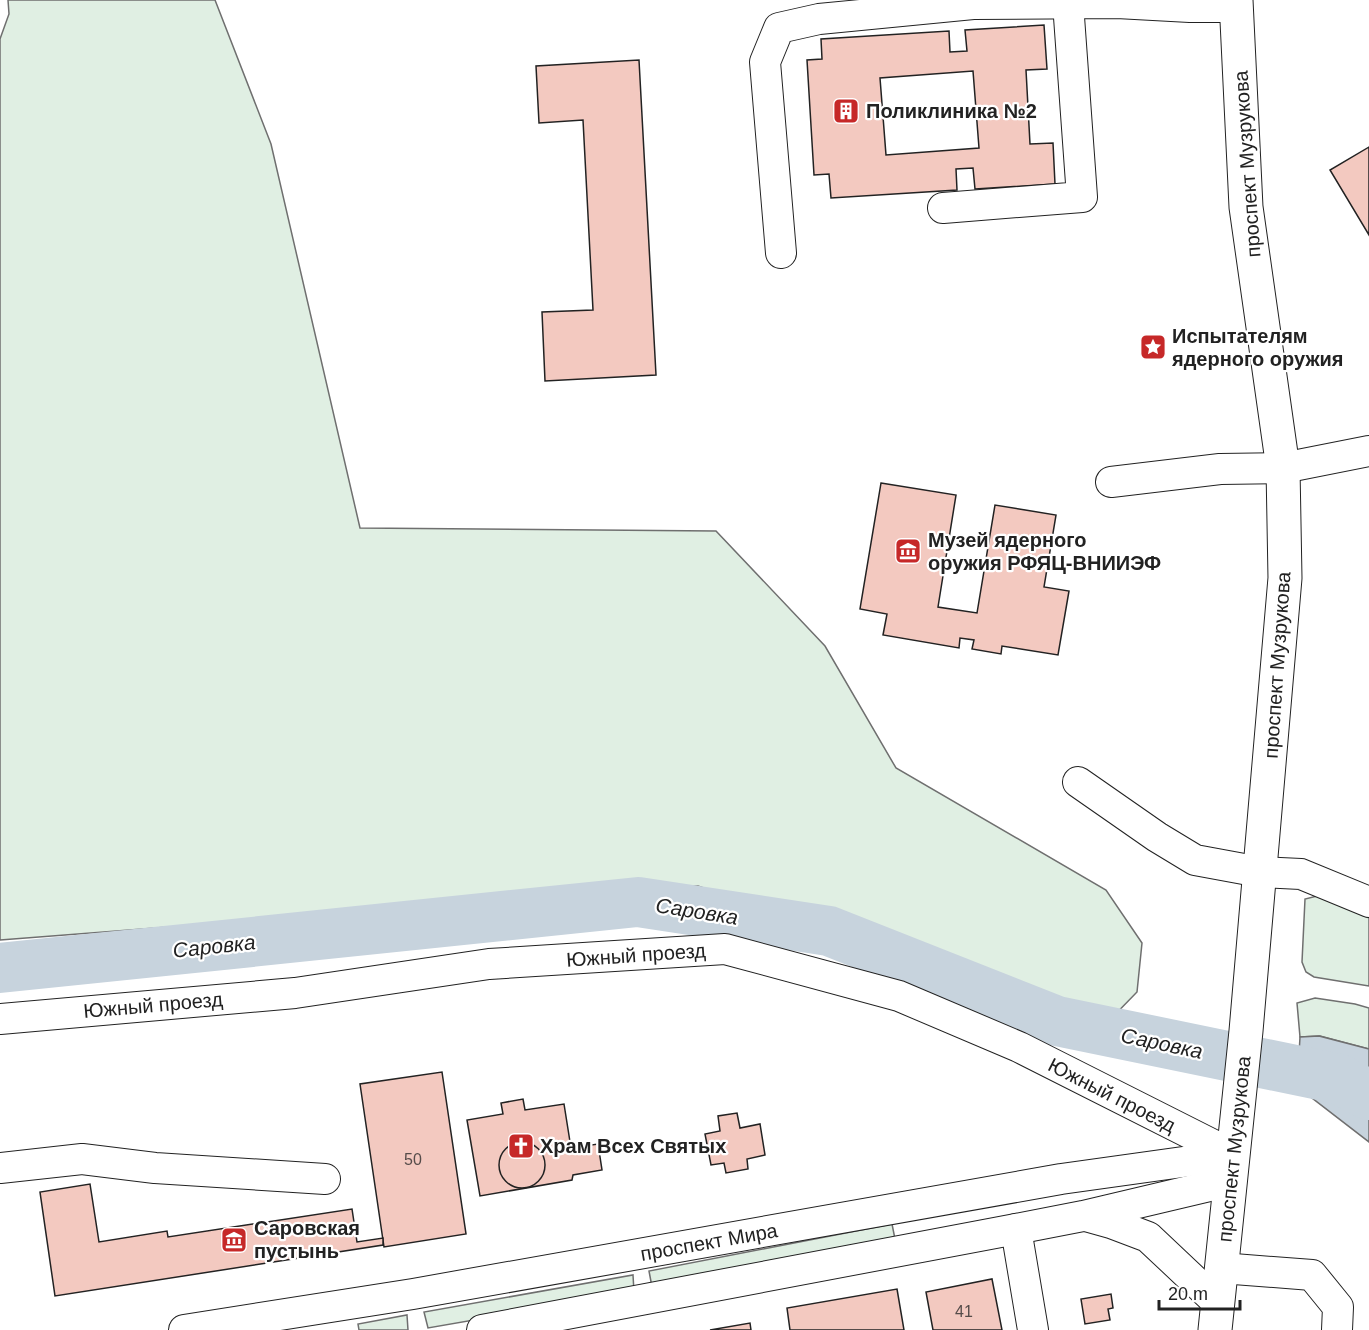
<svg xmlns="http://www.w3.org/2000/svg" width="1369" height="1330" viewBox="0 0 1369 1330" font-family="Helvetica,sans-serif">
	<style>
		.green { fill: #e0efe3; stroke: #6f6f6f; stroke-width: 1.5 }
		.water { fill: #c7d3dd; stroke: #6f6f6f; stroke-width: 1.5 }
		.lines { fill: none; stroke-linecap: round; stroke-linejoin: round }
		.river { stroke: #c7d3dd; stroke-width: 50 }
		.building { fill: #f3c9c0; stroke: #222; stroke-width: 1.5; fill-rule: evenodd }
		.minor-casing { stroke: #222; stroke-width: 32 }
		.major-casing { stroke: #222; stroke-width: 35 }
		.minor { stroke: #fff; stroke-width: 30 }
		.major { stroke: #fff; stroke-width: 33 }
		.labels { text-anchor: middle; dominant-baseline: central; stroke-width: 4.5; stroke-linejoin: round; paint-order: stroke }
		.number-label { font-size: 16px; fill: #564c4a }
		.poi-label { font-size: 20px; font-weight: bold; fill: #222; stroke: #fff; text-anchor: start }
		.street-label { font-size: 20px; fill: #222; stroke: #fff }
		.water-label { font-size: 21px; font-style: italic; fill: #222; stroke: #fff }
	</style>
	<rect width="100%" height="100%" fill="#fff"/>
	<!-- green -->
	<g class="green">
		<path d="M8 0H215L271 144 360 528 716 531 825 646 896 768 1106 890 1142 943 1137 992 1100 1030 698 886 0 940V39L9 14Z"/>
		<path d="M1321 895 1338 900 1369 918V986L1314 977 1306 972 1302 962 1305 899Z"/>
		<path d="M1315 998 1355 1004 1369 1008V1049L1320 1036 1300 1037 1297 1003Z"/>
		<path d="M892 1224 895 1239 652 1287 649 1271Z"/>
		<path d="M633 1275 634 1292 428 1328 424 1312Z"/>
		<path d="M407 1315 408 1330H359L358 1324Z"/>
	</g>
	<!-- water -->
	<path class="water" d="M1319 1036 1369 1049V1142L1304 1092 1297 1088 1300 1037Z"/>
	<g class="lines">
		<!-- river -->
		<path class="river" d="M0 968 638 902 829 931 1057 1021 1339 1079 1369 1095"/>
	</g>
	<!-- building -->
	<g class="building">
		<path d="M1044 25 1047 69 1026 70 1030 144 1053 143 1055 184 975 189 973 168 956 169 957 190 831 198 829 174 814 175 807 60 822 59 821 39 949 31 950 52 967 51 965 30ZM973 71 979 148 886 155 880 78Z"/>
		<path d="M639 60 656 375 545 381 542 312 593 310 583 120 539 123 536 66Z"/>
		<path d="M1369 147V235L1330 170Z"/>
		<path d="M881 483 956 495 938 607 977 613 995 505 1056 515 1044 587 1069 591 1058 655 1002 646 1001 654 972 649 974 640 960 638 959 648 883 635 887 614 860 609Z"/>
		<path d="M442 1072 466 1234 384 1247 360 1084Z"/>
		<path d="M523 1099 525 1110 564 1104 571 1148 598 1144 602 1170 573 1175 572 1180 480 1196 467 1120 503 1114 501 1103Z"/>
		<path d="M737 1113 740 1128 760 1124 765 1155 747 1159 748 1169 726 1173 724 1163 711 1165 705 1134 720 1131 718 1116Z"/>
		<circle cx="522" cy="1165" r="23"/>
		<path d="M90 1184 99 1242 167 1231 168 1237 352 1209 357 1242 383 1238V1245L55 1296 40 1192Z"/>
		<path d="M992 1279 1002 1330H933L926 1292Z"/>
		<path d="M897 1289 904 1330H790L787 1308Z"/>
		<path d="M1111 1294 1113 1308 1108 1309 1110 1320 1085 1324 1081 1299Z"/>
		<path d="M750 1323 751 1330H710Z"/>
	</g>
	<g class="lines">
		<defs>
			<g id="minor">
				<path d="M943 208 1082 197 1068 3"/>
				<path d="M781 253 765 62 779 28 819 19 973 4 1117 3 1190 7H1237"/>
				<path d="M1111 482 1220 469 1283 468 1369 451"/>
				<path d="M1078 782 1157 837 1195 860 1260 872 1301 874 1369 902"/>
				<path d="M0 1019 295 993 489 964 725 949 899 996 1019 1047 1233 1155"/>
				<path d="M0 1168 82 1159 155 1168 325 1179"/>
				<path d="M1086 1216 1111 1223 1148 1237 1217 1302"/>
				<path d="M1016 1229 1033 1330"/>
				<path d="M1221 1268 1312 1275 1338 1307 1337 1330"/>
				<path d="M184 1330 413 1294 1061 1179 1233 1155"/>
				<path d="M482 1330 1016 1229 1083 1216 1231 1181"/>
			</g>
			<path id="major" d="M1215 1330 1246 1031 1285 578 1283 468 1246 207 1236 0"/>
		</defs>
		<!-- minor casing -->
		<use href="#minor" class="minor-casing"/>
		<!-- major casing -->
		<use href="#major" class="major-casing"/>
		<!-- minor -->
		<use href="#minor" class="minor"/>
		<!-- major -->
		<use href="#major" class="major"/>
	</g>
	<!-- icons -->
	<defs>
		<symbol id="building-square" viewBox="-11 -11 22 22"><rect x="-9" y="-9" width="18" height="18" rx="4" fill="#c62828" stroke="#fff"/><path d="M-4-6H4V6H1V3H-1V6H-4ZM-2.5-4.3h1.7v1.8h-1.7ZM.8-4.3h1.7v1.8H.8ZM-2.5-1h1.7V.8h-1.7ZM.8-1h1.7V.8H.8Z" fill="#fff"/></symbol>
		<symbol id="sight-square" viewBox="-11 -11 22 22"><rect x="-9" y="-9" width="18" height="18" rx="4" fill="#c62828" stroke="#fff"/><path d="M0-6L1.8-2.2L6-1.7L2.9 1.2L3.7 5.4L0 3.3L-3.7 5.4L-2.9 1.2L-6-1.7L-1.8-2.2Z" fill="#fff"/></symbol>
		<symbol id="museum-square" viewBox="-11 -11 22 22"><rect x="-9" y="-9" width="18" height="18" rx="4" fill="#c62828" stroke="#fff"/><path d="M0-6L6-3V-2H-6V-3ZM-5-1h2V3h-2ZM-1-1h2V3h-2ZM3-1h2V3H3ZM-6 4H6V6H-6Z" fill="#fff"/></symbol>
		<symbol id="church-square" viewBox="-11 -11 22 22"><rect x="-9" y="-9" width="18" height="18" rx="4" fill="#c62828" stroke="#fff"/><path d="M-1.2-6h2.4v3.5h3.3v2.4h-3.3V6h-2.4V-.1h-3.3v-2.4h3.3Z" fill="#fff"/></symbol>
	</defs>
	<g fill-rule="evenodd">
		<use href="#building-square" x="831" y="96" width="30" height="30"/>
		<use href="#sight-square" x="1138" y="332" width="30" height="30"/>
		<use href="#museum-square" x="893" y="536" width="30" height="30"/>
		<use href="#church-square" x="506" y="1131" width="30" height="30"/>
		<use href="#museum-square" x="219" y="1225" width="30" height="30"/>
	</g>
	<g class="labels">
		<!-- number labels -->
		<g class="number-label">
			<text x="413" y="1159">50</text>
			<text x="964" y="1311">41</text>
		</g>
		<!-- poi labels -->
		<g class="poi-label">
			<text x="866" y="111">Поликлиника №2</text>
			<text x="1172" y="336">Испытателям<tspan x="1172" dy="23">ядерного оружия</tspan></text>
			<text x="928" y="540">Музей ядерного<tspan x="928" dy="23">оружия РФЯЦ-ВНИИЭФ</tspan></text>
			<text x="540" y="1146">Храм Всех Святых</text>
			<text x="254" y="1228">Саровская<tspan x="254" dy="23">пустынь</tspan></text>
		</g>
		<!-- street labels -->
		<g class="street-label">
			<text transform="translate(1247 164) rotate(-94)">проспект Музрукова</text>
			<text transform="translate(1277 665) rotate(-86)">проспект Музрукова</text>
			<text transform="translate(636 955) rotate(-4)">Южный проезд</text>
			<text transform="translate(153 1005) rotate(-5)">Южный проезд</text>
			<text transform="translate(1112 1095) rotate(27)">Южный проезд</text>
			<text transform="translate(1234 1149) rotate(-84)">проспект Музрукова</text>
			<text transform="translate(709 1242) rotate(-10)">проспект Мира</text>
		</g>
		<!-- water labels -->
		<g class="water-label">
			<text transform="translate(697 911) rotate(9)">Саровка</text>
			<text transform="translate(214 946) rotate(-6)">Саровка</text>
			<text transform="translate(1162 1043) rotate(12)">Саровка</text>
		</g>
	</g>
	<!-- scale -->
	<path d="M1159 1300v9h81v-9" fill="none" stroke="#222222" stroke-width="3"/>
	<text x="1168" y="1300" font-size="18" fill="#222222" stroke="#ffffff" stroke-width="4.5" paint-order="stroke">20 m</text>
</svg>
